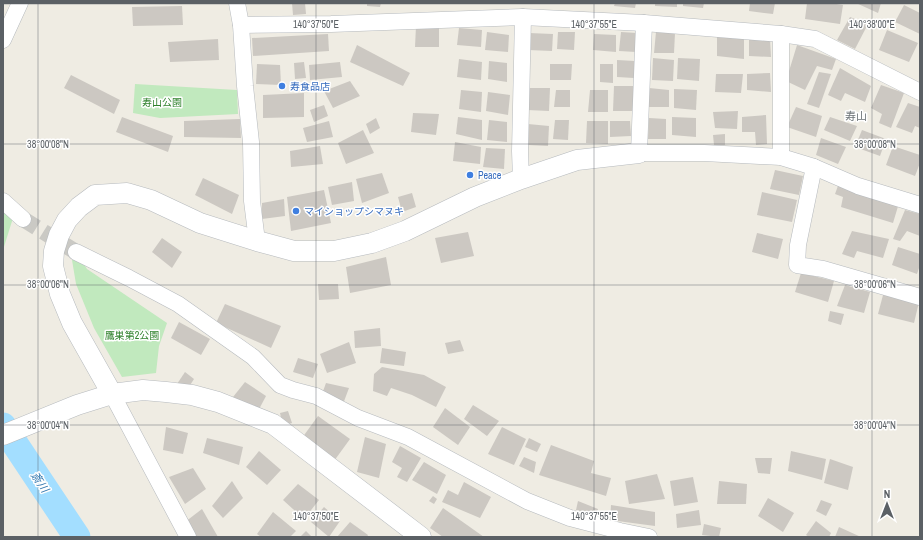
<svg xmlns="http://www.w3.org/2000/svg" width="923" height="540" viewBox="0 0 923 540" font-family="'Archivo Narrow','Noto Sans JP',sans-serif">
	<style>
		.green { fill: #c1e9be }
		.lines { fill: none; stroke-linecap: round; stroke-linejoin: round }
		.river { stroke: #a3deff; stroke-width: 27 }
		.building { fill: #ccc8c2 }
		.minor-tunnel { stroke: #cac9c4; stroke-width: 16; stroke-dasharray: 16 8; stroke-linecap: butt }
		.minor-casing { stroke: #b6babe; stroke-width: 17 }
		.tertiary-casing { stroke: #b6babe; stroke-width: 21 }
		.minor { stroke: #fff; stroke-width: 16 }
		.tertiary { stroke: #fff; stroke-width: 20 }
		.ticks { fill: none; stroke: #5b6065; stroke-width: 1; stroke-opacity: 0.45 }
		.shop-dot { fill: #3f7fe0; stroke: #fff; stroke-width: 1.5 }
		.labels { text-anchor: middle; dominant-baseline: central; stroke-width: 3; stroke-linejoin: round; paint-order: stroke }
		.shop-label { font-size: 10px; fill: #366cbe; stroke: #fff; text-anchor: start }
		.park-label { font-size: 10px; fill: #30822d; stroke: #fff }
		.neighbourhood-label { font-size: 11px; fill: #6c7377; stroke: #fff }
		.water-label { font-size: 11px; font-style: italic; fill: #367ab0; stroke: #fff }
		.ticks-label { font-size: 10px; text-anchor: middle; fill: #5b6065; stroke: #fff; stroke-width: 3; stroke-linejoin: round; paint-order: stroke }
	</style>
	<rect width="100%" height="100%" fill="#efece3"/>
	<!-- green -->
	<g class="green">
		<path d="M135 84 237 90 238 114 160 118 133 113Z"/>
		<path d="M3 210 13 218 3 250Z"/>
		<path d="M80 258 87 269 167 323 159 346 156 373 122 377 94 328 76 284 72 260Z"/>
	</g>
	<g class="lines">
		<!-- river -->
		<path class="river" d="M3 426 77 537"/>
	</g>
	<!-- building -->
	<g class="building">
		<path d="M292 3H305L306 14 293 15Z"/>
		<path d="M367 3H381L380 7 367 6Z"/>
		<path d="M615 3H636L635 8 614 6Z"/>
		<path d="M655 3H677V7L655 6Z"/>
		<path d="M683 3H704L703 8 683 6Z"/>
		<path d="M750 3H775L773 14 749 11Z"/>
		<path d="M807 3H830L843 5 840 24 805 19Z"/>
		<path d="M856 3H881L878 13Z"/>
		<path d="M904 5 920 13V34L895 22Z"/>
		<path d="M182 6 183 25 133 26 132 7Z"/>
		<path d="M850 17 868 24 855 49 837 40Z"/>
		<path d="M416 26H439V47H415Z"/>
		<path d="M459 28 482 30 481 47 457 45Z"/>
		<path d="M887 30 918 43 909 62 879 50Z"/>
		<path d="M487 32 509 35 508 52 485 50Z"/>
		<path d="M558 32H575L574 50 557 49Z"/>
		<path d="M621 32 637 33 636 52 619 51Z"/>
		<path d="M656 32 675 33 674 53H654Z"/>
		<path d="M529 33 553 34 552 51 528 50Z"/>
		<path d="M328 34 329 51 253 56 252 38Z"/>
		<path d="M594 34 616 35V52L593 50Z"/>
		<path d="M717 37 744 39V59L717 56Z"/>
		<path d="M749 38 770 39 771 57 749 56Z"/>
		<path d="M218 39 219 60 170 62 168 42Z"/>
		<path d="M357 45 410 73 403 86 350 62Z"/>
		<path d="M797 45 836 59 832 70 817 66 805 90 786 81Z"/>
		<path d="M653 58 674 60 673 81 652 80Z"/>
		<path d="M678 58 700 59 699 81 677 79Z"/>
		<path d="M459 59 482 62 481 80 457 77Z"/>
		<path d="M617 60 635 61 634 78 617 77Z"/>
		<path d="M489 61 507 63V82L488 79Z"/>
		<path d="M304 62 306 78 295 79 294 63Z"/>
		<path d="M340 62 342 77 310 80 309 65Z"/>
		<path d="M257 64 280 65 281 85 256 84Z"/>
		<path d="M550 64H572L571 80H550Z"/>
		<path d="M600 64H613V83L600 82Z"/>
		<path d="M840 68 871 86 865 102 845 93 841 101 828 95Z"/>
		<path d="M819 72 831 74 819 108 807 104Z"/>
		<path d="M770 73 771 92 747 90V74Z"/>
		<path d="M716 74H743L741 93 715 92Z"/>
		<path d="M71 75 120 100 114 114 64 88Z"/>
		<path d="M350 81 360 96 333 108 324 91Z"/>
		<path d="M881 85 904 93 891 128 879 123 882 114 871 108Z"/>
		<path d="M614 86H633V111H613Z"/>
		<path d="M529 88H550L549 111 527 110Z"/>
		<path d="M649 88 669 90V107H648Z"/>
		<path d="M674 89 697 90 696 110 674 108Z"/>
		<path d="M461 90 482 92 481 112 459 109Z"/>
		<path d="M556 90H570V107H554Z"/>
		<path d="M590 90H608V112H588Z"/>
		<path d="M488 92 510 95 508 115 486 111Z"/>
		<path d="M304 93V117L263 118V95Z"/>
		<path d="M908 103 920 107V128L915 126 912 133 896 127Z"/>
		<path d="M324 105 328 116 314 122 310 110Z"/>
		<path d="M796 107 822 116 816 137 787 127Z"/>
		<path d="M738 111 737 129 715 128 713 112Z"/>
		<path d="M413 113 439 114 436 135 411 132Z"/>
		<path d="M766 115 767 144 756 145 755 132H742V117Z"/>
		<path d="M122 117 173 136 168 152 116 132Z"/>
		<path d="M458 117 482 120V140L456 134Z"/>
		<path d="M672 117 696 118V137L672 135Z"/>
		<path d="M830 117 857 126 850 141 824 130Z"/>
		<path d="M376 118 380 128 370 134 366 124Z"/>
		<path d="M649 118 666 119V139H648Z"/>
		<path d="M240 119 241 138 184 137V121Z"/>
		<path d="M489 120 507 122V142L487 140Z"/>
		<path d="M555 120H569L568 140 553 139Z"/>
		<path d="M329 121 333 137 307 142 303 128Z"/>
		<path d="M587 121H608V144L586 143Z"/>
		<path d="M610 121H630L631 136 610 137Z"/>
		<path d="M528 124 549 126 548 146 528 145Z"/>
		<path d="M363 130 374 153 346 164 338 143Z"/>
		<path d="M862 130 886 139 880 156 855 147Z"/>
		<path d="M725 134V145H714L713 135Z"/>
		<path d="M821 138 846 147 838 164 816 155Z"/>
		<path d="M455 142 481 147 480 164 453 161Z"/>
		<path d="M320 146 323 164 291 167 290 151Z"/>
		<path d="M893 146 920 155V163L915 176 886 165Z"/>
		<path d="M486 148 505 149 504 169 483 167Z"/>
		<path d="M775 170 803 176 799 195 770 189Z"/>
		<path d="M382 173 389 193 362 203 356 179Z"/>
		<path d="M203 178 239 195 232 214 195 195Z"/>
		<path d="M352 182 354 201 332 205 328 187Z"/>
		<path d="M839 183 899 203 893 223 841 207 843 197 835 194Z"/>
		<path d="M324 190 331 223 291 231 287 197Z"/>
		<path d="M762 192 797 200 792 222 757 215Z"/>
		<path d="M412 193 416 207 402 212 398 197Z"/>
		<path d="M284 199 285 216 262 219V203Z"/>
		<path d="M905 210 920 214V236L907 231 900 241 893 239Z"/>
		<path d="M852 231 889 239 883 258 857 251 854 258 842 254Z"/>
		<path d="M468 232 474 256 441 263 435 238Z"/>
		<path d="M757 233 783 239 778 259 752 252Z"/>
		<path d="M162 238 182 252 172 268 152 252Z"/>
		<path d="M898 247 920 254V265L917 274 892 265Z"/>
		<path d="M386 257 391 285 350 293 346 267Z"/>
		<path d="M801 273 834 281 828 302 795 292Z"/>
		<path d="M318 284H338L339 299 319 300Z"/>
		<path d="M845 285 870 292 864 313 837 306Z"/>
		<path d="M883 295 919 302 914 323 878 314Z"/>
		<path d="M225 304 281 326 271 348 216 323Z"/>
		<path d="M830 311 844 314 841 325 828 321Z"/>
		<path d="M179 322 210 339 201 355 171 338Z"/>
		<path d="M380 328 381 346 355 348 354 331Z"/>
		<path d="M460 340 464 351 448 354 445 343Z"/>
		<path d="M349 342 356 363 327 373 320 354Z"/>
		<path d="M382 348 406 352 404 366 380 363Z"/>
		<path d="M298 358 318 364 313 378 293 372Z"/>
		<path d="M382 367 424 375 446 387 436 407 412 395 391 388 387 396 373 391 374 374Z"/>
		<path d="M185 372 194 379 187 390 177 384Z"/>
		<path d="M245 382 266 396 257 413 233 397Z"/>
		<path d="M326 383 349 388 343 404 322 394Z"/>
		<path d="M473 405 499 421 487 436 464 419Z"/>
		<path d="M445 408 470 427 458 445 433 427Z"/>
		<path d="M288 411 292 423 283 426 280 413Z"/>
		<path d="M318 416 350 439 334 461 302 438Z"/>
		<path d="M166 427 188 433 183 454 163 450Z"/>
		<path d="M502 427 526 439 514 465 488 454Z"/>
		<path d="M365 437 386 444 379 478 357 472Z"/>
		<path d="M207 438 243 447 239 465 203 453Z"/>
		<path d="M529 438 541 444 537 452 525 447Z"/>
		<path d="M551 445 594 461 591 473 611 478 606 496 539 475Z"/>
		<path d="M400 446 421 458 407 482 397 477 402 468 392 462Z"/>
		<path d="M259 451 281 470 267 485 246 467Z"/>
		<path d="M791 451 826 459 822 480 788 471Z"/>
		<path d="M524 457 536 462 534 473 519 466Z"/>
		<path d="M755 458H772L770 474 758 473Z"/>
		<path d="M830 459 853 467 848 490 824 483Z"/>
		<path d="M424 462 446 475 437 494 412 480Z"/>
		<path d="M193 468 206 489 185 504 169 477Z"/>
		<path d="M657 474 665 499 629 504 625 481Z"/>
		<path d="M693 477 698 502 674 506 670 481Z"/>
		<path d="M232 481 243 498 223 518 212 506Z"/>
		<path d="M719 481 747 484 746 504H717Z"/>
		<path d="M464 482 491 497 480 518 442 502 448 490 458 495Z"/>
		<path d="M298 484 319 500 304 519 283 500Z"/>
		<path d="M433 496 437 499 434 504 429 501Z"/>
		<path d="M768 498 794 513 783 532 758 516Z"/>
		<path d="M821 500 832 504 826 516 816 511Z"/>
		<path d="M578 501 598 509 596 517 576 510Z"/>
		<path d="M611 505 655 512V526L610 520Z"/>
		<path d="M324 507 340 521 329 537 311 522Z"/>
		<path d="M443 508 484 537H443L430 528Z"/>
		<path d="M202 509 218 537H194L185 522Z"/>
		<path d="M699 510 701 525 677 528 676 514Z"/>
		<path d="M273 512 296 531 290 537H261L257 534Z"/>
		<path d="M816 521 831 533 829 537H809L806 535Z"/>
		<path d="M350 522 368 535 367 537H337Z"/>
		<path d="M704 524 721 528 719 537 702 535Z"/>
		<path d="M839 527 861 537H835Z"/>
		<path d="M306 531 312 537H300Z"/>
	</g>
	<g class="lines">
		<!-- minor-tunnel -->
		<path class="minor-tunnel" d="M23 219 76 252"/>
		<defs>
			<g id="minor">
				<path d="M237 3 241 25 245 86 251 142 252 201 257 241"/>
				<path d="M644 23 639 153H704L781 157 814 167 858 186 920 205"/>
				<path d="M241 25 331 24 523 17 644 23 781 34 815 39 920 92"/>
				<path d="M781 34V157"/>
				<path d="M3 40 20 3"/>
				<path d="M814 167 798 245 797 265 823 269 920 297"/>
				<path d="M521 179 520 151 523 17"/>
				<path d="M3 201 23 219"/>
				<path d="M76 252 129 278 178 304 253 357 280 385 293 390 316 396 358 418 408 437 527 501 570 518 620 531 649 537"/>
				<path d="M112 394 188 537"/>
			</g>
			<g id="tertiary">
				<path d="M112 394 72 323 60 294 53 266 54 251 59 235 67 220 79 207 95 195 127 193 151 200 200 223 257 241 294 251H334L372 243 405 231 475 197 521 179 577 160 639 153"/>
				<path d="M3 435 77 405 112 394 143 390 166 392 192 395 218 402 273 424 421 537"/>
			</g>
		</defs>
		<!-- minor casing -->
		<use href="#minor" class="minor-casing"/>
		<!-- tertiary casing -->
		<use href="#tertiary" class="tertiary-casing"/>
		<!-- minor -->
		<use href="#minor" class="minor"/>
		<!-- tertiary -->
		<use href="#tertiary" class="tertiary"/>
	</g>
	<!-- ticks -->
	<path class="ticks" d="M38 3V537M316 3V537M594 3V537M872 3V537M3 4H920M3 144H920M3 285H920M3 425H920"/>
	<!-- markers -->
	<g class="shop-dot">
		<circle cx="282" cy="86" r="4"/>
		<circle cx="470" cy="175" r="4"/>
		<circle cx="296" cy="211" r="4"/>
	</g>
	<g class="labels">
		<!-- shop labels -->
		<g class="shop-label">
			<text x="290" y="86">寿食品店</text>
			<text x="478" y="175">Peace</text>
			<text x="304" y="211">マイショップシマヌキ</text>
		</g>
		<!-- park labels -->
		<g class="park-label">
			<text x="162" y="102">寿山公園</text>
			<text x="132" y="335">鷹巣第2公園</text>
		</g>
		<!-- neighbourhood labels -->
		<g class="neighbourhood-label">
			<text x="856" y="116">寿山</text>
		</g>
		<!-- water labels -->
		<g class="water-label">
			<text transform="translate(40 482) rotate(56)">斎川</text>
		</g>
	</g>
	<g class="ticks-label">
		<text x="316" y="28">140°37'50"E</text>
		<text x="594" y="28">140°37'55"E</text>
		<text x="872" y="28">140°38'00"E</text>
		<text x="48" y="148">38°00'08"N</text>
		<text x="875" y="148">38°00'08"N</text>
		<text x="48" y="288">38°00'06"N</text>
		<text x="875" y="288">38°00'06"N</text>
		<text x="48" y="429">38°00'04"N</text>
		<text x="875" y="429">38°00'04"N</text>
		<text x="316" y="520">140°37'50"E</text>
		<text x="594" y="520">140°37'55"E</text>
	</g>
	<!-- border -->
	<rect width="923" height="540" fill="none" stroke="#5b6065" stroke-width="8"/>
	<!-- north arrow -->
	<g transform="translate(887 504)" stroke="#ffffff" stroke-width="3" paint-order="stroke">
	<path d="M0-3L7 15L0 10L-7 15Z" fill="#5b6065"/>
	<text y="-6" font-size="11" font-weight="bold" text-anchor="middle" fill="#5b6065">N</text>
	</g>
</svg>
